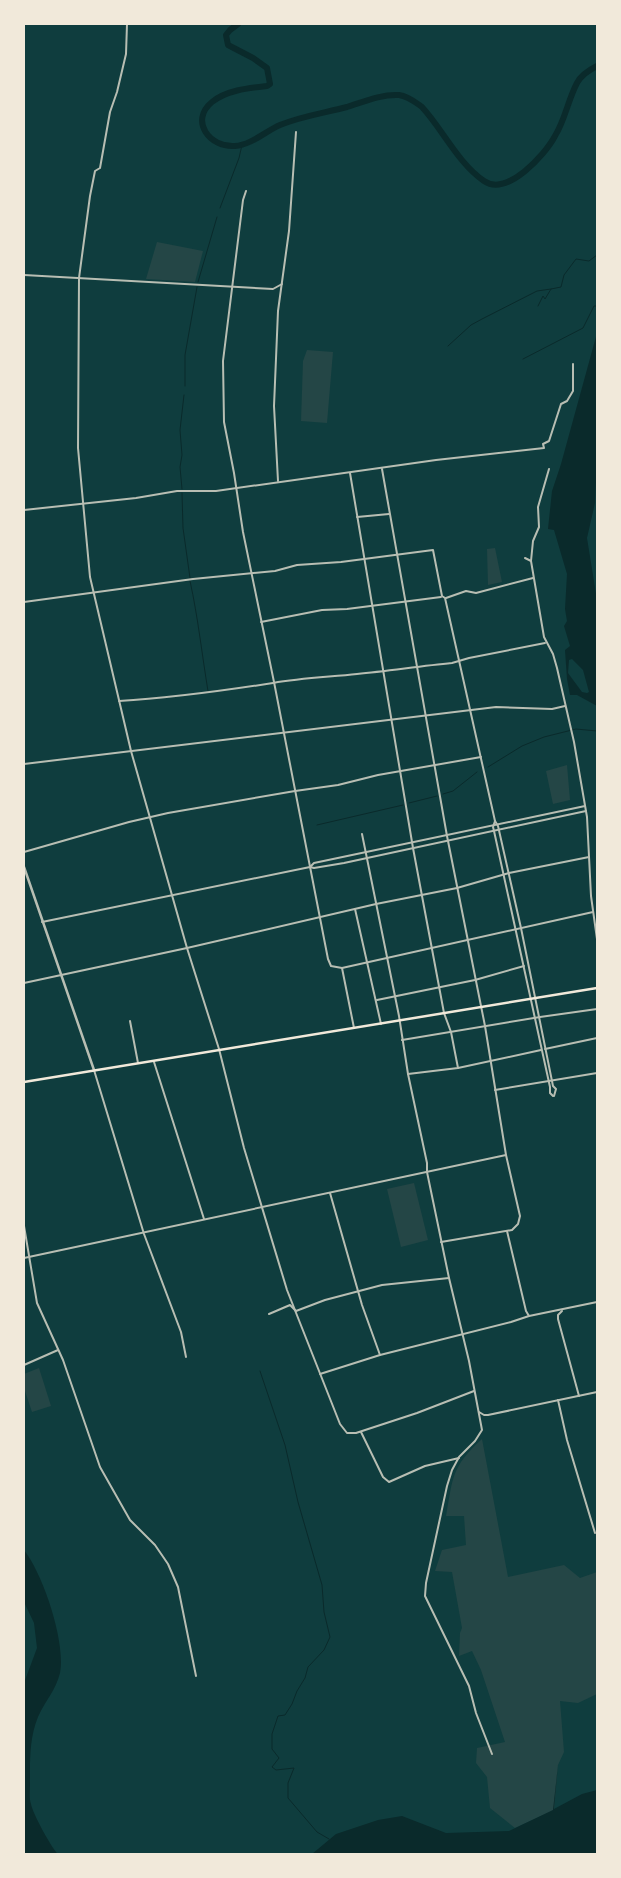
<svg xmlns="http://www.w3.org/2000/svg" width="621" height="1878" viewBox="0 0 621 1878" font-family="'Archivo Narrow',sans-serif">
	<style>
		.green { fill: #244646 }
		.water { fill: #0a2a2b; fill-rule: evenodd }
		.lines { fill: none; stroke-linecap: round; stroke-linejoin: round }
		.stream { stroke: #0a2a2b; stroke-width: 1 }
		.river { stroke: #0a2a2b; stroke-width: 6 }
		.minor { stroke: #b8beb3; stroke-width: 2 }
		.tertiary { stroke: #b8beb3; stroke-width: 2.5 }
		.secondary { stroke: #f1e9da; stroke-width: 2.5 }
	</style>
	<rect width="100%" height="100%" fill="#0f3d3e"/>
	<!-- green -->
	<g class="green">
		<path d="M157 242 203 251 195 282 146 279Z"/>
		<path d="M307 350 333 352 327 423 301 421 303 361Z"/>
		<path d="M495 548 502 582 488 585 487 549Z"/>
		<path d="M567 765 570 800 553 804 546 771Z"/>
		<path d="M414 1183 428 1240 401 1247 387 1189Z"/>
		<path d="M39 1368 51 1406 32 1412 24 1388V1374Z"/>
		<path d="M482 1439 508 1577 564 1565 580 1578 597 1572V1694L578 1703 560 1701 564 1752 558 1765 554 1810 515 1828 490 1808 487 1777 476 1763 477 1748 505 1742 481 1670 472 1651 459 1656 460 1633 462 1628 452 1572 435 1571 442 1550 466 1545 464 1516H446C453 1478 451 1467 482 1439Z"/>
	</g>
	<!-- water -->
	<g class="water">
		<path d="M597 333V460L595 503 587 538 597 600V706L577 695H570L567 679 565 650 570 646 564 626 567 621 565 609 567 574 554 530 548 529 552 491 561 464ZM572 659 583 670 589 692 587 693 582 692 568 673 569 660Z"/>
		<path d="M24 1550C43 1574 66 1642 60 1673 56 1690 45 1701 38 1717 29 1739 30 1762 30 1785 30 1791 29 1798 31 1804 32 1812 52 1849 58 1854H24V1683L37 1648 34 1623 24 1602Z"/>
		<path d="M597 1694 578 1703 560 1701 564 1752 558 1765 554 1809 582 1794 597 1790V1854H312L336 1834 378 1820 402 1816 446 1833 509 1831 553 1810 558 1765 564 1752 560 1701 578 1703Z"/>
	</g>
	<g class="lines">
		<!-- stream -->
		<g class="stream">
			<path d="M220 208 239 158 242 145"/>
			<path d="M198 282 217 217"/>
			<path d="M538 306 543 296 545 299 551 289 561 287 564 275 576 259 589 261 597 255"/>
			<path d="M448 346 471 325 482 319 537 291 551 289"/>
			<path d="M523 359 583 328 594 306H597"/>
			<path d="M185 386V355L197 287"/>
			<path d="M182 489 180 467 182 455 180 430 184 395"/>
			<path d="M182 493 183 528 190 578"/>
			<path d="M190 581C198 617 202 655 208 691"/>
			<path d="M488 767 522 746 544 737 576 729 597 731"/>
			<path d="M443 794 453 791 477 772"/>
			<path d="M409 803 437 796"/>
			<path d="M317 825 403 805"/>
			<path d="M260 1371 285 1445 298 1502 322 1585 324 1612 330 1637 324 1650 308 1667 305 1678 297 1691 292 1704 285 1715 278 1716 272 1734V1749L279 1758 272 1767 276 1770 294 1768 288 1783V1798L317 1832 329 1839"/>
		</g>
		<!-- river -->
		<path class="river" d="M238 24 230 30 226 35 228 45 253 58 267 68 270 84 267 86C249 88 227 90 212 102 189 121 210 148 235 146 251 145 266 131 280 125 302 116 324 113 347 107 363 102 381 94 399 95 408 96 415 102 422 107 443 130 458 163 484 181 507 197 545 155 555 136 565 120 568 100 577 83 581 75 589 70 597 66"/>
		<!-- minor -->
		<g class="minor">
			<path d="M127 24 126 54 117 92 110 112 100 168 95 171 90 196 79 278 78 448 90 577 131 751 187 948 219 1049 244 1148 287 1290 340 1424 347 1433H356L417 1413 474 1391"/>
			<path d="M246 191 243 200 223 361 224 422 234 473 243 532 274 682 328 959 331 966 342 968 354 1028"/>
			<path d="M24 275 273 289 282 284"/>
			<path d="M382 469 447 836 485 1026 506 1155 520 1216 518 1224 512 1230 441 1242"/>
			<path d="M350 473 413 848 444 1013 451 1032 458 1068"/>
			<path d="M278 481 274 406 278 311 289 231 296 132"/>
			<path d="M24 510 136 498 177 491H216L436 460 544 448 543 444 549 441 561 404 567 401 573 391V364"/>
			<path d="M357 517 389 514"/>
			<path d="M525 558 531 561 544 637 553 654 557 668 574 742 587 817 591 896 597 939"/>
			<path d="M531 561 533 541 539 527 538 507 549 469"/>
			<path d="M446 598 466 591 476 593 533 578"/>
			<path d="M24 602 193 579 275 571 297 565 341 562 433 550 442 596 445 598 495 821 498 826 521 928 553 1086 556 1089 554 1096"/>
			<path d="M261 622 322 610 347 609 441 597"/>
			<path d="M119 701C172 698 222 691 273 683 301 678 329 677 357 674 389 671 420 666 452 663L469 658 545 643"/>
			<path d="M24 764 496 707 552 709 565 706"/>
			<path d="M495 821 493 827 494 831 550 1087V1093L553 1096"/>
			<path d="M362 834 399 1016 408 1074 427 1163V1172L449 1278 469 1361 482 1430 475 1441 459 1457 452 1470 447 1486 426 1583 425 1596 469 1686 476 1713 492 1754"/>
			<path d="M24 852 129 822 168 813 295 791 338 785 378 775 481 757"/>
			<path d="M310 867 314 863 585 806"/>
			<path d="M355 909 381 1024"/>
			<path d="M42 922 310 867 314 868 344 863 586 811"/>
			<path d="M342 968 593 912"/>
			<path d="M24 983 187 948 376 904 457 888 509 873 589 857"/>
			<path d="M377 1000 475 980 524 966"/>
			<path d="M130 1021 138 1063"/>
			<path d="M402 1040 540 1017 597 1009"/>
			<path d="M545 1049 597 1038"/>
			<path d="M154 1062 204 1219"/>
			<path d="M94 1070 144 1234 181 1332 186 1357"/>
			<path d="M408 1074 458 1068 541 1050"/>
			<path d="M495 1090 597 1073"/>
			<path d="M330 1193 362 1305 380 1355"/>
			<path d="M24 1226 37 1303 63 1360 100 1467 130 1520 155 1545 168 1564 178 1587 196 1676"/>
			<path d="M507 1231 526 1311 529 1316 597 1302"/>
			<path d="M24 1258 506 1155"/>
			<path d="M562 1311 558 1315V1319L579 1396"/>
			<path d="M269 1314 290 1305 296 1311 325 1300 382 1285 449 1278"/>
			<path d="M24 1365 58 1350"/>
			<path d="M320 1374 380 1355 511 1322 529 1316"/>
			<path d="M558 1400 567 1440 595 1533"/>
			<path d="M479 1412 484 1415H488L597 1392"/>
			<path d="M361 1432 383 1477 389 1482 425 1466 459 1458"/>
		</g>
		<!-- tertiary -->
		<path class="tertiary" d="M24 867 94 1070"/>
		<!-- secondary -->
		<path class="secondary" d="M24 1082 597 988"/>
	</g>
	<!-- border -->
	<rect width="621" height="1878" fill="none" stroke="#f1e9da" stroke-width="50"/>
</svg>
